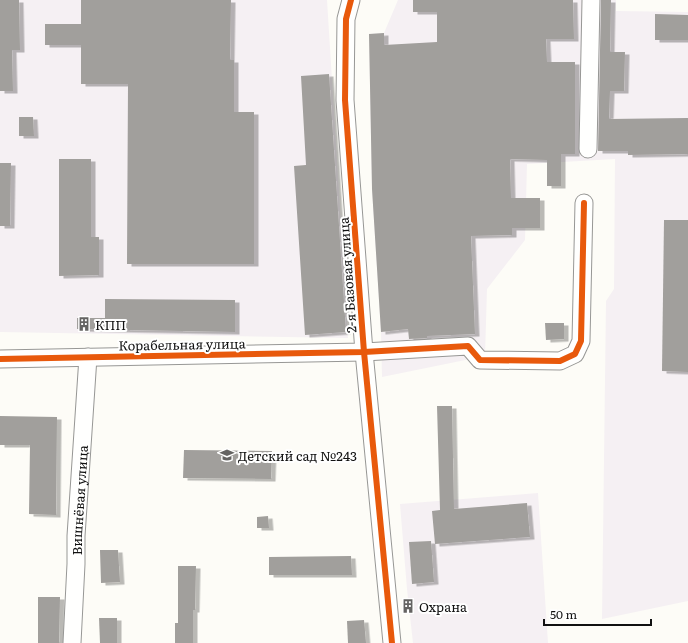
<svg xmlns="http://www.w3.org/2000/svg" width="688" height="643" viewBox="0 0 688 643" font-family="Literata,serif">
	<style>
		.industrial { fill: #f5f0f3 }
		.building { fill: #a19f9c; filter: url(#shadow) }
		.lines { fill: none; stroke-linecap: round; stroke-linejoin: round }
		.minor-casing { stroke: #979795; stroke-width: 19 }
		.minor { stroke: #fffffe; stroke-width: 17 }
		.cycleway-casing { stroke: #fff; stroke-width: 8 }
		.cycleway { stroke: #e8590c; stroke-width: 6 }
		.labels { text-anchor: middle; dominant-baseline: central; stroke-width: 4; stroke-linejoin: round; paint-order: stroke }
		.street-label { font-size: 13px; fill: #111; stroke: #fff }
		.poi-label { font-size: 13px; fill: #111; stroke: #fff; text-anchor: start }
	</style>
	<defs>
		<filter id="shadow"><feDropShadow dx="4.5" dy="2.5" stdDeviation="0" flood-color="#0004"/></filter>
	</defs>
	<rect width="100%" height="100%" fill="#fdfcf7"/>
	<!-- industrial -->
	<g class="industrial">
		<path d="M0 0H327L348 338 0 332Z"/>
		<path d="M398 0H616V11L688 12V601L602 619 606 301 614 289 615 159 527 164 525 240 487 289 485 356 382 377 381 332 372 189 369 34 384 33Z"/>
		<path d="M538 493 548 643H413L407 589 400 504Z"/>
	</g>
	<!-- building -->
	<g class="building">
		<path d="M0 0H19L20 50H12L13 91H0Z"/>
		<path d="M81 0H231L230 60H234V112H254V264H127L128 84H81V45H45V24H81Z"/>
		<path d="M413 0H573L574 39H546L547 62H575V154H561V186H547V160L510 159 511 198H540V228H512V235L471 236 475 334 427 336V338L409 339 408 329 381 332 372 189 369 34 384 33V45L437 42V12H413Z"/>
		<path d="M601 0H611L610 52H625L624 91H610L609 119 688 118V154L628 155V151H598Z"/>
		<path d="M655 14 688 15V40H655Z"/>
		<path d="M329 74 346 332 305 335 294 166 306 165 301 76Z"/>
		<path d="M19 117H33L34 136H19Z"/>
		<path d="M59 159H91V237H99V275L59 276Z"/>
		<path d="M0 163H11L10 226H0Z"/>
		<path d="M664 220H688V372L662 371Z"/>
		<path d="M105 299 235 300V332L77 329V318H105Z"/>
		<path d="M545 323H564V339L546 340Z"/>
		<path d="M437 406H452L454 509 527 503 530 537 435 544 432 511 440 510Z"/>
		<path d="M0 416 57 417 56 515 29 514 30 445H0Z"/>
		<path d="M184 450 272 451 271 479 183 478Z"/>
		<path d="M268 516 269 528H257V517Z"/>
		<path d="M431 541 434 582 412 584 409 542Z"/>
		<path d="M100 550H118L120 582 101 583Z"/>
		<path d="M351 556 352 575H269V557Z"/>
		<path d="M178 566H196L195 610H193V643H175V623H178Z"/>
		<path d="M38 597H60L59 643H38Z"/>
		<path d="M99 618H117V643H100Z"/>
		<path d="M364 620 366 643H348L347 621Z"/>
	</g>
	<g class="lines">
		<defs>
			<g id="minor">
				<path d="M351 0 346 19 345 100 364 352 392 643"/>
				<path d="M588 149 591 0"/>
				<path d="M0 359 364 352 468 346 480 360 560 361 575 354 581 341 584 203"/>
				<path id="s1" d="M72 643 76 564V536L88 357"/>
			</g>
		</defs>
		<!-- minor casing -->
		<use href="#minor" class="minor-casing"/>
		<!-- minor -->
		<use href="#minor" class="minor"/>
		<defs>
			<g id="cycleway">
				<path d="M351 0 346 19 345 100 364 352 392 643"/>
				<path d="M0 359 364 352 468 346 480 360 560 361 575 354 581 341 584 203"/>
			</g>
		</defs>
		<!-- cycleway casing -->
		<use href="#cycleway" class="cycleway-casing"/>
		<!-- cycleway -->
		<use href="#cycleway" class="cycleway"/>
	</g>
	<!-- icons -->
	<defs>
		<symbol id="building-bare" viewBox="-9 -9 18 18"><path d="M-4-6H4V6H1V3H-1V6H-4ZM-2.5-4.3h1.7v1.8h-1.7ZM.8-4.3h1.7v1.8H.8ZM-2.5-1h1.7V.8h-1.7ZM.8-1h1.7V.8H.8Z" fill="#646362" stroke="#fff" stroke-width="2.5" paint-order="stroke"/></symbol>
		<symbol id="school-bare" viewBox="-9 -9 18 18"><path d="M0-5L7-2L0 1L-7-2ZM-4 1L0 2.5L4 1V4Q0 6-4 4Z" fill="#646362" stroke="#fff" stroke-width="2.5" paint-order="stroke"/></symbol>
	</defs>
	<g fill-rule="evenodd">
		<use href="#building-bare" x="74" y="314" width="20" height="20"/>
		<use href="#school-bare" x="217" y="445" width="20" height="20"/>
		<use href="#building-bare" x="398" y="596" width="20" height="20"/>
	</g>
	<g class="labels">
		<!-- street labels -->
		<g class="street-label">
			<text transform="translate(347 275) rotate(-94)">2-я Базовая улица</text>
			<text transform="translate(182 344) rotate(-1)">Корабельная улица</text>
			<text stroke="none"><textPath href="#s1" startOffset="143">Вишнёвая улица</textPath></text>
		</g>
		<!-- poi labels -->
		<g class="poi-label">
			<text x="95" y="324">КПП</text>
			<text x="238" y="455">Детский сад №243</text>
			<text x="419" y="606">Охрана</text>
		</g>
	</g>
	<!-- scale -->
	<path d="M544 619v6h107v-6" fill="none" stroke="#111111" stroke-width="2"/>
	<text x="550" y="619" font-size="12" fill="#111111" stroke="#ffffff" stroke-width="3" paint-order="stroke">50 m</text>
</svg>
